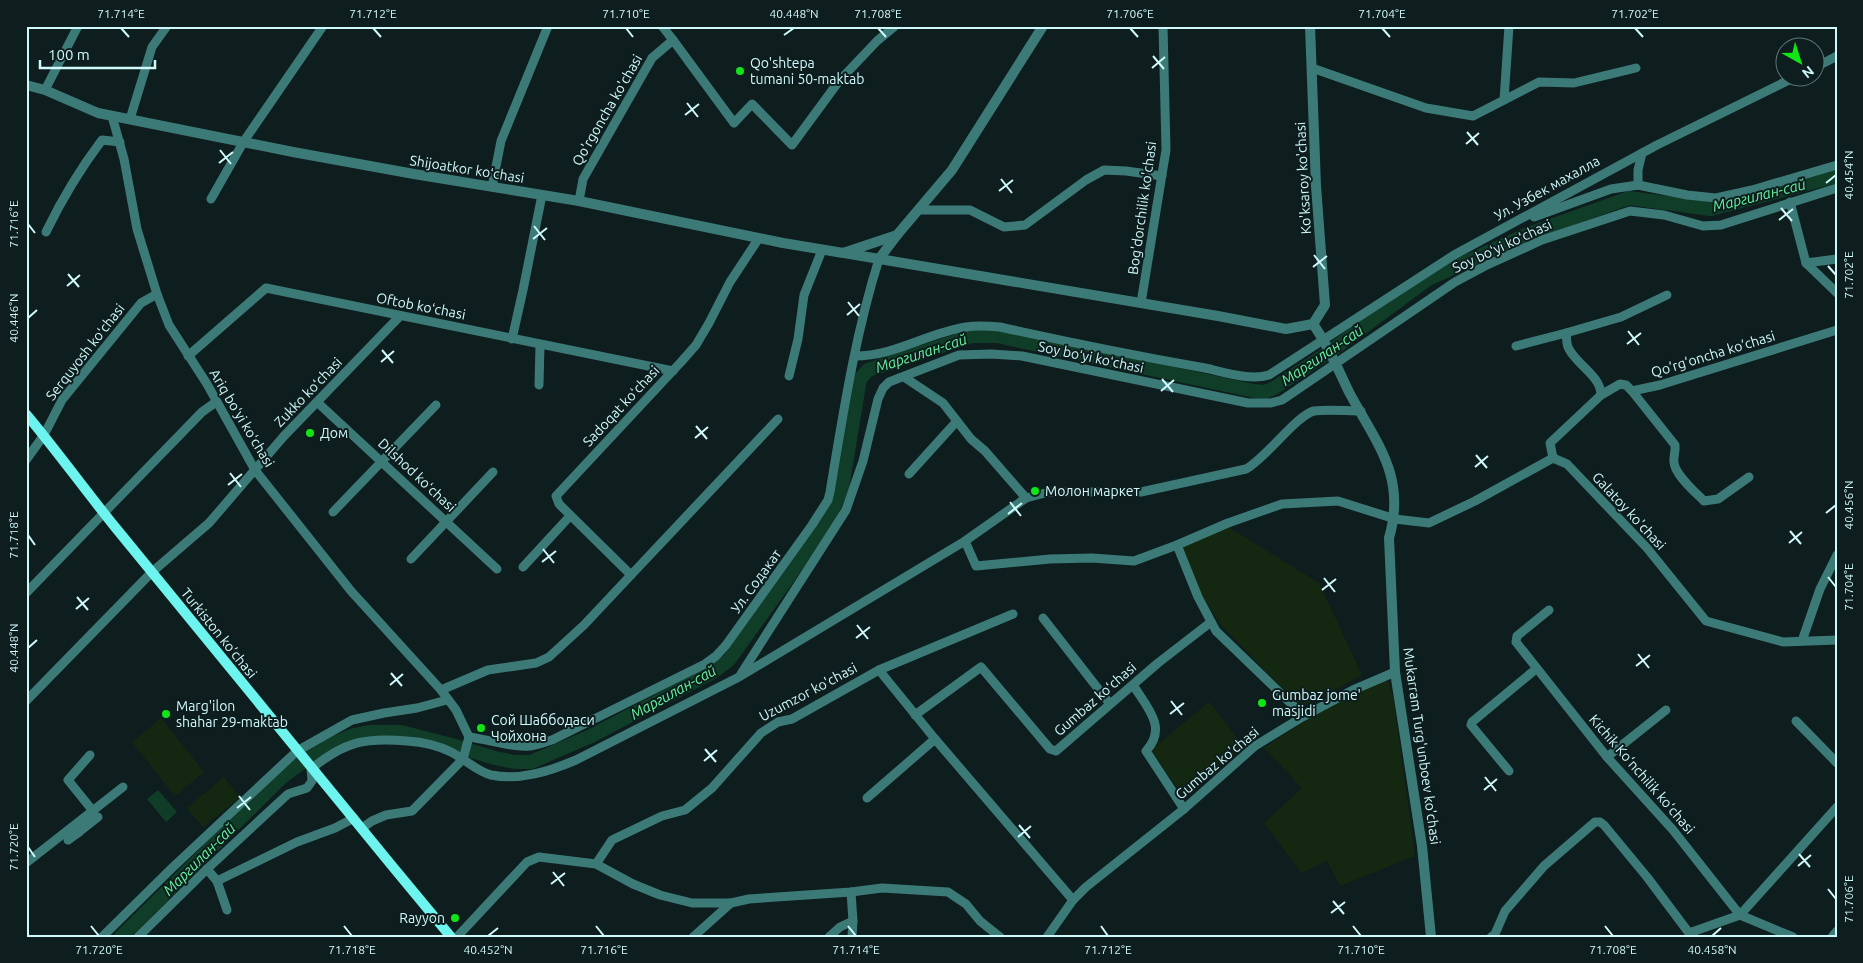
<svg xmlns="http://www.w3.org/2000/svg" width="1863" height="963" viewBox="0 0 1863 963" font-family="Ubuntu,sans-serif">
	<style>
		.green { fill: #142811 }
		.water { fill: #0f3d27 }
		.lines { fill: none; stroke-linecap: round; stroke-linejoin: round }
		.river { stroke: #0f3d27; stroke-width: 14 }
		.minor { stroke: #3c7a78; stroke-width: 9 }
		.tertiary { stroke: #3c7a78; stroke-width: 10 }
		.secondary { stroke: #6df4ee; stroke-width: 10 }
		.ticks { fill: none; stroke: #cff9fb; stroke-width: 2 }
		.poi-dot { fill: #11e517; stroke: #0e1d1e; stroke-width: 2 }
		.labels { text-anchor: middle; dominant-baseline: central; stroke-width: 4; stroke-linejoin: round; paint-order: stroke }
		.poi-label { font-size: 14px; fill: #cff9fb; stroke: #0e1d1e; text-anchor: start }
		.street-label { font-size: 14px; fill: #cff9fb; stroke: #0e1d1e }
		.water-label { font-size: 15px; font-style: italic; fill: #65f39d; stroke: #0e1d1e }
		.neatline { fill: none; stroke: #cff9fb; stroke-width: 2 }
		.ticks-label { font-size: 12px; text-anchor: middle; fill: #cff9fb }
	</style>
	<rect width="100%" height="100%" fill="#0e1d1e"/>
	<!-- green -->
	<g class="green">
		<path d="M1228 527 1319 583 1362 675 1301 708 1222 626 1201 595 1181 545Z"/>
		<path d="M1387 679 1393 695 1415 856 1340 886 1327 861 1301 873 1264 823 1302 788 1264 748 1320 711Z"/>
		<path d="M1209 702 1243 746 1184 797 1151 750Z"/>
		<path d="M161 718 204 772 175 796 132 742Z"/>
		<path d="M224 777 240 797 203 827 187 808Z"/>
	</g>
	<!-- water -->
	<path class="water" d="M158 790 177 812 166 822 147 799Z"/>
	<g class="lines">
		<!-- river -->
		<path class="river" d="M121 937 282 777 322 748 354 735 369 732H401L452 745 495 758 515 762H531L591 736 713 672 729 660 828 522 842 488 860 379 868 370 972 336H997L1254 391 1265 392 1274 388 1329 352 1428 279 1528 234 1629 198 1711 209 1837 176"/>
		<!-- minor -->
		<g class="minor">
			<path d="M673 40 734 123 752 104 792 145 839 81 877 41 895 26"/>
			<path d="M1816 67 1837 56"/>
			<path d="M1312 68 1426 108 1473 116 1539 82 1574 83 1636 68"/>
			<path d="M45 90 78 26"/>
			<path d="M1504 100 1509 26"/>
			<path d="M112 116 124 159 137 229 157 294 169 325 207 384 255 470 351 591 441 690 456 710 469 737 463 759 412 811 386 815 372 821 362 828"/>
			<path d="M130 119 152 47 167 26"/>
			<path d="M1638 185V170L1642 153"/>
			<path d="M492 187 501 141 548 26"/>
			<path d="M211 199 244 141 323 26"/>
			<path d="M579 201 583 179 652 58 673 40 662 26"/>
			<path d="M1790 202 1806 263 1837 259"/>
			<path d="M919 210H970L1004 227 1025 225 1086 180 1104 170 1126 171 1162 176"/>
			<path d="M1534 217 1611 189 1638 185 1687 195 1716 198 1752 190 1837 165"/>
			<path d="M46 232C62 199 80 169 102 140L120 142"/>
			<path d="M1806 263 1837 293"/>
			<path d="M1141 303 1166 150 1163 26"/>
			<path d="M512 339 523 290 542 195"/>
			<path d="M1516 346 1566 333"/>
			<path d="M188 356 266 288 673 371"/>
			<path d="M855 356C895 356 927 333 966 327 978 325 989 326 1000 327 1068 342 1137 356 1205 368 1224 372 1250 381 1269 375L1454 255 1657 145 1793 78"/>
			<path d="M789 376 798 339 804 295 822 250"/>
			<path d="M904 377 943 403 971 439 985 451 1026 498"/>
			<path d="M539 385 540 345"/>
			<path d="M1632 391 1675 445C1676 452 1673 456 1674 462 1674 474 1696 493 1704 501L1718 499 1749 477"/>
			<path d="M1601 395 1620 384 1626 385 1632 391 1660 385 1837 330"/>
			<path d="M317 402 497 569"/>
			<path d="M1553 458 1550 443 1601 395C1601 376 1577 365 1569 349 1566 345 1567 338 1566 333L1621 317 1667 295"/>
			<path d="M26 460 44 435 62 400 141 303 157 294"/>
			<path d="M909 474 957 421"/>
			<path d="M333 512 436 405"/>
			<path d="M965 541 976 566 1050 559 1092 558 1134 561 1177 545 1228 523 1282 504 1338 501 1395 519 1429 523 1475 501 1553 458 1567 464 1647 548 1706 621 1783 642 1837 640"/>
			<path d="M1177 545 1198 597 1216 631 1304 716"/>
			<path d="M411 559 493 472"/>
			<path d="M523 567 570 516"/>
			<path d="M631 575 778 419"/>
			<path d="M26 593 202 412 216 402"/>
			<path d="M1549 610 1517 636 1516 642 1607 757 1673 830 1740 915 1793 937"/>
			<path d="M1043 618 1110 704"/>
			<path d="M1802 641 1820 589 1837 555"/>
			<path d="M879 670 935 739 1073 900"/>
			<path d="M741 674 846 510 863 461 878 399 883 388 889 382 959 355 991 354 1022 356 1248 403H1271L1282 400 1455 282 1485 266 1542 240 1630 211 1664 215 1703 226 1721 225 1837 188"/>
			<path d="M1133 685C1147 707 1168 728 1146 751L1184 809"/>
			<path d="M441 690 488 670 536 663 549 657 584 625 631 575 559 504 556 496 681 362 696 345 709 323 730 282 759 238"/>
			<path d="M26 701 152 572 209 523 284 436 400 316"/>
			<path d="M915 715 981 667 1050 749 1056 751 1158 663 1211 622"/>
			<path d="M1796 721 1837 763"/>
			<path d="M469 737C487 739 512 748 529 746 537 746 545 742 552 740L705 664 716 656 726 645 812 525 828 500 830 492C843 414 855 335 879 259"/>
			<path d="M90 755 68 780 93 811"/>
			<path d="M1607 757 1666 710"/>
			<path d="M1509 771 1471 725 1472 722 1536 669"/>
			<path d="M867 798 935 739"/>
			<path d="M74 826 79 832 98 817"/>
			<path d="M68 840 79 832"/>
			<path d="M26 863 123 787"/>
			<path d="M596 864 612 840 662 816 685 810 712 788 761 733 778 722 792 719 879 670 1013 614"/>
			<path d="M207 869 217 881 297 842 335 828 354 818"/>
			<path d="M217 881 227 910"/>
			<path d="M851 892 853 921 852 937"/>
			<path d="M102 937 172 868 297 751 352 720 384 713 417 708 447 700"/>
			<path d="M138 937 207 869 288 794 307 788 312 781 311 769C344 742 365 737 407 741 422 742 437 745 451 752 463 758 478 772 491 775 520 781 550 771 576 760L739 677 965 541 1026 498 1049 492H1141L1246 469C1266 458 1297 415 1314 411 1328 409 1346 411 1361 411"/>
			<path d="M457 937 527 862 539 857 596 864 633 884 660 895 692 903H731L749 899 851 892 882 888 948 892 966 904 980 921 1000 937"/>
			<path d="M693 937 731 903"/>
			<path d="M829 937 840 927 853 921"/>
			<path d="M1047 937 1073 900 1086 887 1184 809 1255 746 1304 716 1353 690 1395 672"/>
			<path d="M1491 937 1495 934 1505 911 1544 866 1595 822H1600L1604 825 1647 877 1689 933 1740 915 1837 807"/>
			<path d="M1832 937 1837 931"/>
		</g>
		<!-- tertiary -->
		<g class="tertiary">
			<path d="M1310 26 1316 186 1325 305 1313 324"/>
			<path d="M26 85 45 90 98 113 293 152 414 174 579 201 783 243 843 253 897 235 952 170 1043 26"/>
			<path d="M844 253 1218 316 1286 329 1313 324C1328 345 1338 369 1349 392 1376 443 1407 476 1389 538L1395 672 1422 846 1431 937"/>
			<path d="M879 259 897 235"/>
		</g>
		<!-- secondary -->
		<path class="secondary" d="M26 414C57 451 85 490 115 527 226 664 338 801 451 937"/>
	</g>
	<!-- ticks -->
	<path class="ticks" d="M121 28 129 37M373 28 381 37M626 28 633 37M878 28 886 37M1130 28 1138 37M1382 28 1390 37M1635 28 1643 37M784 35 794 28M1153 56 1164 69M1152 68 1165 57M687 103 698 117M685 115 699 104M1467 132 1478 145M1466 144 1479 133M220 150 231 164M219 163 233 152M1001 179 1012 193M1826 183 1836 175M999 191 1013 180M1781 208 1792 221M1779 220 1793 209M28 224 35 233M534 226 545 240M533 239 547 228M1314 255 1325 269M1828 266 1836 275M1313 267 1327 256M68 274 79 287M67 286 80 275M848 302 859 316M847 315 860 304M28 318 37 310M1628 331 1639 345M1627 344 1641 333M382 350 393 363M381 362 394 351M1162 379 1173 392M1161 391 1174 380M696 426 707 439M695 438 708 427M1476 455 1487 468M1475 467 1488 456M230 473 241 487M228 485 242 474M1010 502 1021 516M1826 513 1836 505M1008 514 1022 503M1790 531 1801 544M28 535 35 545M1789 543 1802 532M543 549 554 563M542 562 556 551M1828 577 1836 587M1324 578 1335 592M1322 590 1336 579M77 597 88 610M76 609 89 598M857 625 868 639M856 638 870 627M28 648 37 640M1638 654 1649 668M1636 666 1650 655M391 673 402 686M390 685 403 674M1171 701 1182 715M1170 714 1184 703M705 749 716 762M704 761 717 750M1485 777 1496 791M1484 790 1497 779M239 796 250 810M237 808 251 797M1019 825 1030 838M1018 837 1031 826M28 847 35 857M1799 854 1810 867M1798 866 1811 855M553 872 564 886M551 884 565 873M1828 889 1836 899M1333 901 1344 914M1331 913 1345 902M91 926 99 936M344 926 352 936M596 926 604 936M848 926 856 936M1101 926 1108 936M1353 926 1361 936M1605 926 1613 936M488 936 498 928M1712 936 1721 928"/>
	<!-- markers -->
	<g class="poi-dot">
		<circle cx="740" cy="71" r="5"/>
		<circle cx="310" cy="433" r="5"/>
		<circle cx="1035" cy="491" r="5"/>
		<circle cx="1262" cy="703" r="5"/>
		<circle cx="166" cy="714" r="5"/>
		<circle cx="481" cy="728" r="5"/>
		<circle cx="455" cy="918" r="5"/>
	</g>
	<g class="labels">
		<!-- poi labels -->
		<g class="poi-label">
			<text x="750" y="63">Qo'shtepa<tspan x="750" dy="16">tumani 50-maktab</tspan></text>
			<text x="320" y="433">Дом</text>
			<text x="1045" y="491">Молон маркет</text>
			<text x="1272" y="695">Gumbaz jome'<tspan x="1272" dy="16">masjidi</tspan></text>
			<text x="176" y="706">Marg'ilon<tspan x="176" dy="16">shahar 29-maktab</tspan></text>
			<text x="491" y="720">Сой Шаббодаси<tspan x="491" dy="16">Чойхона</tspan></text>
			<text x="445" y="918" text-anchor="end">Rayyon</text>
		</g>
		<!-- street labels -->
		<g class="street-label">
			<text transform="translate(607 110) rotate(-60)">Qo'rgoncha ko'chasi</text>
			<text transform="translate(467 169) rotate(9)">Shijoatkor koʻchasi</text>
			<text transform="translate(1303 178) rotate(-93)">Ko'ksaroy ko'chasi</text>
			<text transform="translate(1547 188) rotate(-29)">Ул. Узбек махалла</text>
			<text transform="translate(1142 208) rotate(-82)">Bog'dorchilik ko'chasi</text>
			<text transform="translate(1502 246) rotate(-25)">Soy boʻyi koʻchasi</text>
			<text transform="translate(421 306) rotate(11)">Oftob koʻchasi</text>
			<text transform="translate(85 352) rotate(-52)">Serquyosh koʻchasi</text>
			<text transform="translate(1713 354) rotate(-17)">Qo‘rg‘oncha ko‘chasi</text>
			<text transform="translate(1091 357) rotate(12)">Soy boʻyi koʻchasi</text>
			<text transform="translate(308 392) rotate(-46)">Zukko koʻchasi</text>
			<text transform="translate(621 406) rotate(-47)">Sadoqat koʻchasi</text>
			<text transform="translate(242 418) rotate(59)">Ariq boʻyi koʻchasi</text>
			<text transform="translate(417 475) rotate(43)">Dilshod koʻchasi</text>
			<text transform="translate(1629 511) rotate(47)">Galatoy ko'chasi</text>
			<text transform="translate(756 581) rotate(-54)">Ул. Содакат</text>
			<text transform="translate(219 633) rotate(51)">Turkiston ko’chasi</text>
			<text transform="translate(808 692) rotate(-28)">Uzumzor ko'chasi</text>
			<text transform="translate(1095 699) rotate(-41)">Gumbaz koʻchasi</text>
			<text transform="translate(1422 746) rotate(82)">Mukarram Turg'unboev ko'chasi</text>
			<text transform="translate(1217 763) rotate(-40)">Gumbaz ko'chasi</text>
			<text transform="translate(1642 774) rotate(49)">Kichik Ko‘nchilik ko‘chasi</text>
		</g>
		<!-- water labels -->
		<g class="water-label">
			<text transform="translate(1759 195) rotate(-14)">Маргилан-сай</text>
			<text transform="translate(921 353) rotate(-18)">Маргилан-сай</text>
			<text transform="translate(1322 355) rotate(-34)">Маргилан-сай</text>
			<text transform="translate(673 692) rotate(-29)">Маргилан-сай</text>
			<text transform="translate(199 859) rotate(-45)">Маргилан-сай</text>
		</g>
	</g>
	<!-- border -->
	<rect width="1863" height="963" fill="none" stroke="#0e1d1e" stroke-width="55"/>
	<!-- north arrow -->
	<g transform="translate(1800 62) rotate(141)"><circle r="24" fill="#0e1d1e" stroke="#5b7576"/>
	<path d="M0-4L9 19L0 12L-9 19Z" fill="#11e517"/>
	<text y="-8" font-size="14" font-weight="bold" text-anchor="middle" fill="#cff9fb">N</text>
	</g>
	<!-- scale -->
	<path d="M40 60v8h115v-8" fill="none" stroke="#cff9fb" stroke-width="2.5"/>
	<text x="48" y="60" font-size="15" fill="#cff9fb" stroke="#0e1d1e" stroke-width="4" paint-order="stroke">100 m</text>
	<rect x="28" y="28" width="1808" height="908" class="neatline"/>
	<g class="ticks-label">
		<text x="121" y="18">71.714°E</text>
		<text x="373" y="18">71.712°E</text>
		<text x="626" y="18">71.710°E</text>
		<text x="794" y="18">40.448°N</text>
		<text x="878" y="18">71.708°E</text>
		<text x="1130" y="18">71.706°E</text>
		<text x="1382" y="18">71.704°E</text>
		<text x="1635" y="18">71.702°E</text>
		<text transform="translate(1849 175) rotate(-90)" y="4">40.454°N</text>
		<text transform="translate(14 224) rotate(-90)" y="4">71.716°E</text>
		<text transform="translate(1849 275) rotate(-90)" y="4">71.702°E</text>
		<text transform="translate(14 318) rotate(-90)" y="4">40.446°N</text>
		<text transform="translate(1849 505) rotate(-90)" y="4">40.456°N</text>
		<text transform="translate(14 535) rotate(-90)" y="4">71.718°E</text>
		<text transform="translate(1849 587) rotate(-90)" y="4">71.704°E</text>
		<text transform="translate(14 648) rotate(-90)" y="4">40.448°N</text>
		<text transform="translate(14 847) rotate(-90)" y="4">71.720°E</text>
		<text transform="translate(1849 899) rotate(-90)" y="4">71.706°E</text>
		<text x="99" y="954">71.720°E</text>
		<text x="352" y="954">71.718°E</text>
		<text x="488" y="954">40.452°N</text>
		<text x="604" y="954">71.716°E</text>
		<text x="856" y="954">71.714°E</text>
		<text x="1108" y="954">71.712°E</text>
		<text x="1361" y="954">71.710°E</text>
		<text x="1613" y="954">71.708°E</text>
		<text x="1712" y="954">40.458°N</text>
	</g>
</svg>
